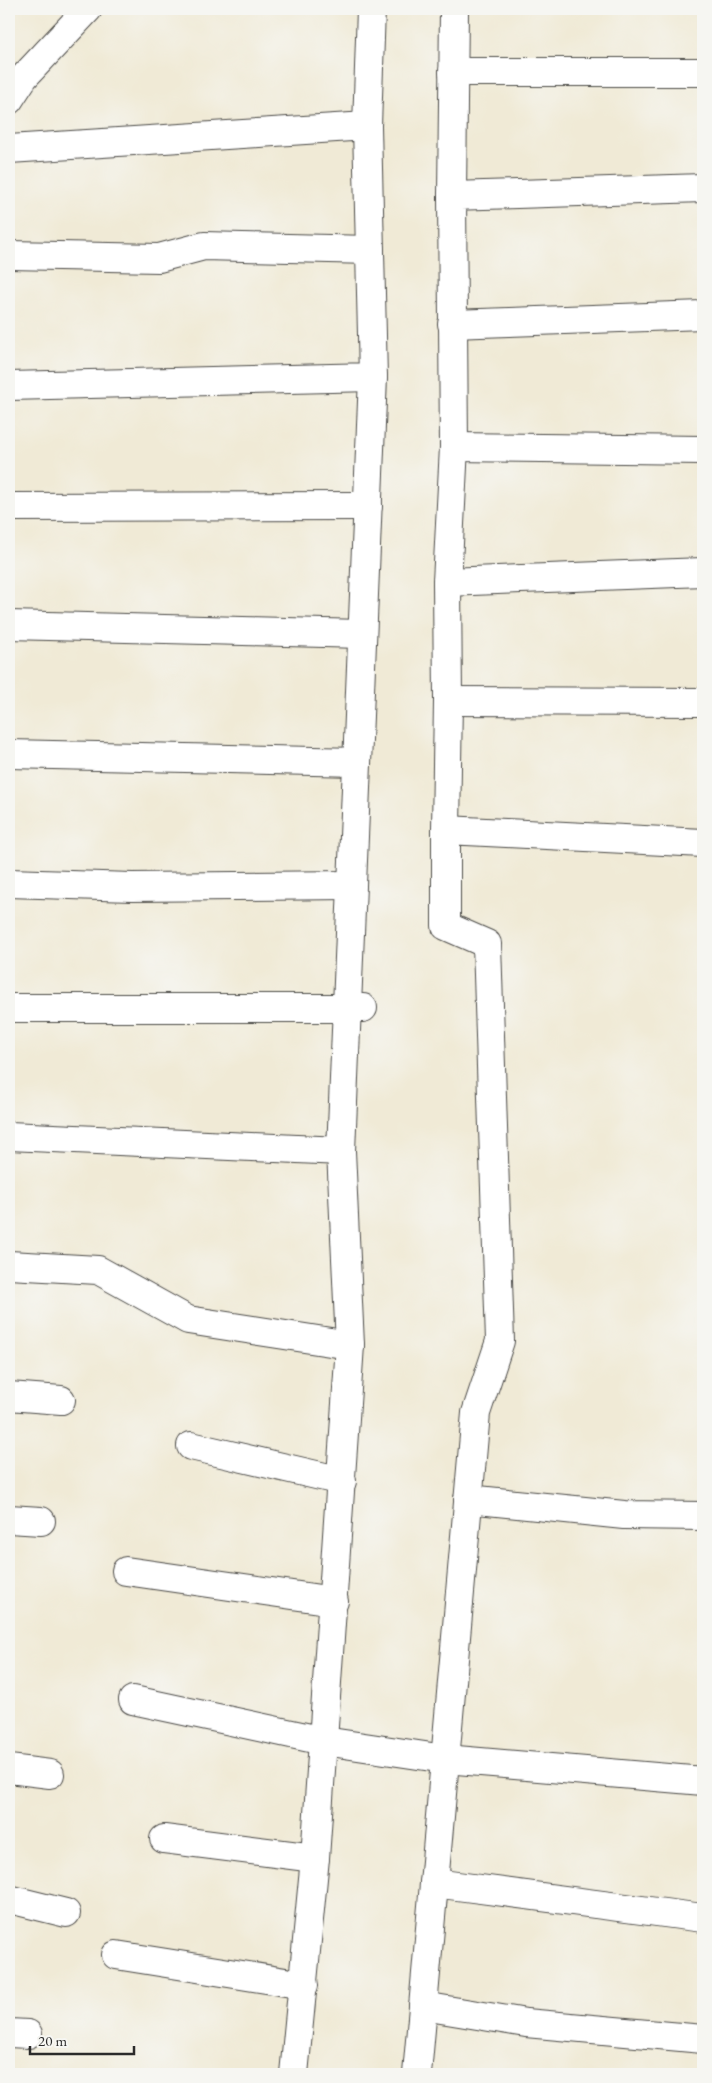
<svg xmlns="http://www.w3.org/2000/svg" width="712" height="2083" viewBox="0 0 712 2083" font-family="'EB Garamond',serif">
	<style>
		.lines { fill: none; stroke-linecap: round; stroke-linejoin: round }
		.minor-casing { stroke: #494845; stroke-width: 30 }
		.minor { stroke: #fff; stroke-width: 28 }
	</style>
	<rect width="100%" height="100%" fill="#f6f6f2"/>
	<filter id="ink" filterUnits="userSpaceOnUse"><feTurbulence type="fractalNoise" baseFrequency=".02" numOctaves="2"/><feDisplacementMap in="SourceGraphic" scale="10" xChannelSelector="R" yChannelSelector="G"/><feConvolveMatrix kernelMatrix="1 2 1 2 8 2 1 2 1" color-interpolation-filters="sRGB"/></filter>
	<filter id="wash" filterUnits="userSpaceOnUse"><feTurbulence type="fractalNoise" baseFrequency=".0096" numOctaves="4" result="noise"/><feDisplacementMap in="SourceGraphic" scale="20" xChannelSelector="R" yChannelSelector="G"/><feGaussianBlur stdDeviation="1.12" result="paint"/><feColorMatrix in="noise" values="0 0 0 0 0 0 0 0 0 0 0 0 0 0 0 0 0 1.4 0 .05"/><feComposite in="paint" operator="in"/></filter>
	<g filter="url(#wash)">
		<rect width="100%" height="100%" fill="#f0ead6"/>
	</g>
	<g filter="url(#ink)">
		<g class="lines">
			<defs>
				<g id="minor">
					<path d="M453 72H703"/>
					<path d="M9 100 24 77 88 9"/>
					<path d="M367 126 371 9"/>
					<path d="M9 149 367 126 373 377 9 386"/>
					<path d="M452 196 454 9"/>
					<path d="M9 255 159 258 204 246 370 250"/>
					<path d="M452 324 703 315"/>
					<path d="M454 447 703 450"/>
					<path d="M9 507 368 506"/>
					<path d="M447 582 703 572"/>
					<path d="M9 625 362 634"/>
					<path d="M448 701 703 702"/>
					<path d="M9 754 357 762"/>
					<path d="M446 830 448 701 447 582 454 447 452 196 703 188"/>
					<path d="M9 883 132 887 352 885"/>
					<path d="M9 1008H363"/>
					<path d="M9 1136 341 1151"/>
					<path d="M9 1265 98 1270 188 1320 350 1345"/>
					<path d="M9 1396 61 1400"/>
					<path d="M191 1446 342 1481"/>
					<path d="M468 1499 624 1515 703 1516"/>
					<path d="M9 1519 41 1521"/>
					<path d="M126 1571 334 1601"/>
					<path d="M133 1700 324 1741 445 1759 703 1781"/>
					<path d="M9 1769 50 1774"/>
					<path d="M164 1839 315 1858"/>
					<path d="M434 1883 703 1918"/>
					<path d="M9 1899 66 1913"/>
					<path d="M116 1955 304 1985"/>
					<path d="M423 2006 526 2023 703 2039"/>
					<path d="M9 2033 28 2034"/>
					<path d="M294 2074 315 1858 350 1345 341 1151 373 377"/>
					<path d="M417 2074 476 1413 500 1341 487 944 446 926V830L703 843"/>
				</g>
			</defs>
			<!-- minor casing -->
			<use href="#minor" class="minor-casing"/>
			<!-- minor -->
			<use href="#minor" class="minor"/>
		</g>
	</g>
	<!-- margin -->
	<rect width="712" height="2083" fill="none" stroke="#f6f6f2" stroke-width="30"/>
	<!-- scale -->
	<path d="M30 2046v8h104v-8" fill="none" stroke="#2b2b2b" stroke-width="2.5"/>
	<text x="38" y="2046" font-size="15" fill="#2b2b2b" stroke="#f6f6f2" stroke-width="4" paint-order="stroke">20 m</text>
</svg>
